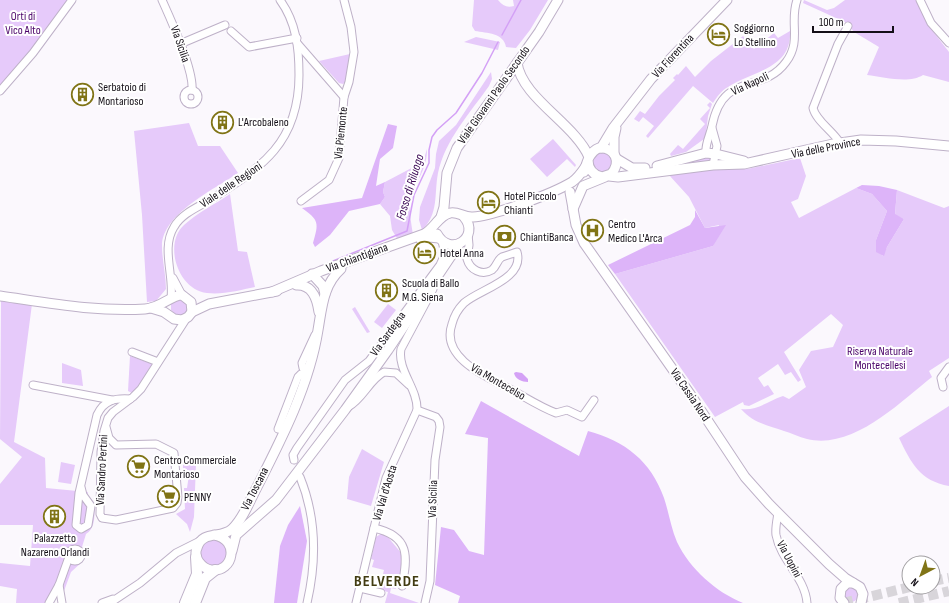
<svg xmlns="http://www.w3.org/2000/svg" width="949" height="603" viewBox="0 0 949 603" font-family="'Sofia Sans Condensed',sans-serif">
	<style>
		.green { fill: #e6cafa }
		.forest { fill: #ddb4f9 }
		.water { fill: #d4a1f6 }
		.lines { fill: none; stroke-linecap: round; stroke-linejoin: round }
		.stream { stroke: #d4a1f6; stroke-width: 1.5 }
		.highway-tunnel { stroke: #d8d5da; stroke-width: 10; stroke-dasharray: 10 5; stroke-linecap: butt }
		.minor-casing { stroke: #beb1c8; stroke-width: 9 }
		.major-casing { stroke: #beb1c8; stroke-width: 11 }
		.highway-casing { stroke: #beb1c8; stroke-width: 12 }
		.minor { stroke: #fff; stroke-width: 7 }
		.major { stroke: #fff; stroke-width: 9 }
		.highway { stroke: #fff; stroke-width: 10 }
		.labels { text-anchor: middle; dominant-baseline: central; stroke-width: 4; stroke-linejoin: round; paint-order: stroke }
		.park-label { font-size: 12px; fill: #490068; stroke: #fff }
		.poi-label { font-size: 12px; fill: #140f17; stroke: #fff; text-anchor: start }
		.street-label { font-size: 12px; fill: #140f17; stroke: #fff }
		.water-label { font-size: 13px; font-style: italic; fill: #3e0b57; stroke: #fff }
		.district-label { font-size: 16px; font-weight: bold; letter-spacing: 1px; fill: #423c12; stroke: #fff }
	</style>
	<rect width="100%" height="100%" fill="#fbf8fd"/>
	<!-- green -->
	<g class="green">
		<path d="M0 0H68L21 63 0 85Z"/>
		<path d="M474 0H498C503 6 507 8 514 6L513 0H548L530 30 516 48 506 47C504 33 487 33 475 31L472 26Z"/>
		<path d="M804 0 827 10 834 8 845 0H917L928 25 949 52V82L923 75C909 84 884 77 867 75L879 47 854 32 847 23 803 3Z"/>
		<path d="M790 31C792 69 752 71 728 87 721 91 717 97 713 103L693 86 648 138 646 136 654 126 643 117 639 122 634 119 640 111 645 114 659 96 675 80 673 78 677 74 678 75 686 66 695 77 711 61 743 36 754 49 774 33 778 38Z"/>
		<path d="M476 37 500 42 498 50 464 42Z"/>
		<path d="M350 54 346 81 343 84 339 83 319 61Z"/>
		<path d="M491 72 492 79 489 86C470 113 445 140 438 173 434 194 439 214 422 230L419 220 420 207 435 168 436 154 439 141 456 125Z"/>
		<path d="M710 102 712 104 708 116 706 134 704 139 686 152 671 156 670 154 678 145 683 149 705 124 700 119 710 108 707 105Z"/>
		<path d="M189 123 198 146H220L238 173C215 189 162 214 162 246 162 260 166 275 166 289L156 301 147 302 142 215 134 131Z"/>
		<path d="M553 139 576 165 575 167 567 159 547 177 530 159Z"/>
		<path d="M427 149C427 169 418 177 412 195 408 208 411 222 413 235L398 240 392 230 390 216 380 204 385 197 383 192 385 182 423 162Z"/>
		<circle cx="603" cy="162" r="10"/>
		<path d="M713 156 712 161 680 165V163L695 158Z"/>
		<path d="M800 158 806 176 798 199 791 202 799 218 856 188 872 194 887 211 876 240 883 256 887 247 904 219 895 215 897 190 944 208 949 206V358L929 371 932 377C899 403 853 450 807 439 799 437 791 433 784 431 767 425 753 423 741 409 757 411 768 401 783 396L789 399 806 387 799 370 811 351 833 347 843 325 831 314 784 352 801 380 798 382 791 372 785 375 778 364 758 378 764 387 768 385 774 394 749 406 744 405 743 402 715 417 615 274 713 246 719 225 705 228 689 197 669 175 714 169H747Z"/>
		<path d="M230 194 238 251 247 252 255 287C240 290 223 295 207 293 178 290 163 244 184 225 197 213 215 204 230 194Z"/>
		<path d="M179 298 190 307 186 315 177 316 171 310V303Z"/>
		<path d="M1 300 32 304 14 442 45 458 46 488 88 492 87 496 95 505C94 515 96 528 86 534L82 547 83 561 71 572 64 591 49 597 45 603H16L17 589 0 586V563L30 566 33 525H0V484L22 457 0 439Z"/>
		<path d="M388 304 396 310 382 328 374 322Z"/>
		<path d="M355 307 370 332 367 333 352 309Z"/>
		<path d="M130 356 152 364 141 383 132 393 128 391Z"/>
		<path d="M62 363 81 370 83 386 62 383Z"/>
		<path d="M949 406V486C920 481 911 463 899 438Z"/>
		<path d="M362 449 384 462 371 506 347 499 349 477Z"/>
		<path d="M61 462 75 465 71 484 58 482Z"/>
		<path d="M183 464H196L194 517 190 532 187 524 176 514 185 509 184 488H187L189 475H187V469H183Z"/>
		<path d="M382 533 387 536 402 554 401 577 394 585 396 589 391 588 390 593 419 603H385L388 592 379 590 384 570 372 567 374 560 371 559 376 537Z"/>
		<circle cx="214" cy="553" r="13"/>
		<circle cx="851" cy="595" r="7"/>
	</g>
	<!-- forest -->
	<g class="forest">
		<path d="M388 124 397 126 393 148 380 159 376 186 385 182 383 192 385 197 380 204 349 211 330 235 315 247 313 243C319 223 319 220 302 208L362 198Z"/>
		<path d="M862 185 879 186 897 190 895 214 904 219 887 247 884 256 876 252V240L887 211 872 194 856 188Z"/>
		<path d="M695 210 705 228 726 225 713 246 615 274 608 265 690 225 695 217Z"/>
		<path d="M481 401 579 456 588 431C625 441 651 461 664 498 669 513 671 528 677 542 690 569 716 592 743 603H458L460 596 435 585 441 527 454 530 469 551 484 555 488 438 465 434Z"/>
		<path d="M300 506 307 541 297 603H274L280 546 288 525Z"/>
	</g>
	<!-- water -->
	<path class="water" d="M516 372 522 373 528 379V382C522 382 515 379 514 373Z"/>
	<g class="lines">
		<!-- stream -->
		<g class="stream">
			<path d="M502 35 521 0"/>
			<path d="M333 261 407 231 414 195 429 163V150L432 137 437 130 456 113 482 73 498 42"/>
		</g>
		<!-- highway-tunnel -->
		<g class="highway-tunnel">
			<path d="M933 581 949 578"/>
			<path d="M843 603 910 587"/>
			<path d="M899 603 949 591"/>
		</g>
		<defs>
			<g id="minor">
				<path d="M162 0C171 20 194 70 192 90"/>
				<path d="M920 0 931 23 949 43"/>
				<path d="M231 31 249 47 297 38"/>
				<path d="M297 43 344 97"/>
				<path d="M180 44 225 25"/>
				<circle cx="191" cy="97" r="7"/>
				<path d="M0 91 33 53 72 0"/>
				<path d="M712 128 717 146 713 165"/>
				<path d="M840 143C833 131 816 121 813 108L838 44 848 26"/>
				<path d="M706 153C705 143 710 136 712 126 723 70 762 95 786 62 802 41 789 22 797 0"/>
				<path d="M301 201 329 180 339 158 344 97 349 82 354 52 351 27 344 0"/>
				<path d="M468 234 469 245 467 259C470 270 482 276 492 270 497 266 497 260 502 257 507 255 512 254 517 252 525 279 480 289 464 303 458 309 454 316 452 324 440 358 487 377 510 389 525 397 540 407 556 413L567 410 582 417 594 400"/>
				<path d="M173 278 182 295"/>
				<path d="M171 298C174 275 161 248 174 227 181 214 198 207 210 200 262 167 299 143 299 75 299 47 296 22 280 0"/>
				<path d="M132 352 158 362"/>
				<path d="M309 369 303 368 302 363 315 335"/>
				<path d="M33 385 112 400"/>
				<path d="M943 387 941 378 949 367"/>
				<path d="M348 407C363 399 369 380 384 372L396 373 409 385"/>
				<path d="M417 410 436 417 439 421 440 427 435 460 430 581 425 603"/>
				<path d="M106 427 109 438 116 445 156 444 174 453 178 497 177 503 173 508 116 520 102 518 100 514 101 452 104 431 108 418 113 412 133 397 141 389 186 319"/>
				<path d="M284 430 278 429 298 377 301 374H307"/>
				<path d="M294 460 293 455 297 448 345 380 369 361 440 265 445 254 442 241"/>
				<path d="M300 477C317 519 317 560 307 603"/>
				<path d="M81 487 83 495 91 506 88 525 81 529 76 525 79 493 97 415C104 400 115 398 130 399"/>
				<path d="M778 513C777 520 775 528 776 535 781 561 805 577 807 603"/>
				<path d="M374 528C410 536 408 556 402 586"/>
				<circle cx="75" cy="555" r="6"/>
				<path d="M59 585 62 603"/>
				<path d="M360 588 381 593"/>
				<path d="M49 603 59 585 69 557"/>
				<path d="M102 603 113 599"/>
				<path d="M110 603 140 583 176 553 200 541"/>
				<path d="M356 603 386 478 417 410C418 389 397 370 401 349L433 289"/>
			</g>
			<g id="major">
				<path d="M517 63C522 98 575 124 589 157"/>
				<path d="M601 148 613 128 651 79 727 0"/>
				<path d="M614 154V137L616 128"/>
				<path d="M617 159 632 168H645"/>
				<path d="M657 166 706 153 716 154 744 161"/>
				<path d="M584 172C587 162 589 152 599 148 615 147 622 162 611 174L602 177C593 175 588 169 588 160"/>
				<path d="M609 176 618 177 713 165 744 164 833 144 861 140 896 141 949 146"/>
				<path d="M570 192 576 225 584 243 690 394 745 477 769 504 829 564 845 578 860 587 863 594 861 603"/>
				<path d="M573 209 583 186 605 177"/>
				<path d="M441 217 444 207 447 173 457 148 539 32 558 0"/>
				<path d="M437 234C450 258 481 237 464 217"/>
				<path d="M421 240 429 237 439 238"/>
				<path d="M312 274 323 286 325 294"/>
				<path d="M296 285C312 284 317 298 319 312"/>
				<path d="M272 292 321 271 424 234C434 229 439 215 450 213 458 211 464 218 473 217 494 216 554 193 572 182 578 178 582 172 586 166"/>
				<path d="M0 296C49 303 96 312 145 309 161 308 171 295 182 295L191 302 192 312"/>
				<path d="M151 308 164 312 174 319 182 320 188 317 192 312 209 304 277 291"/>
				<path d="M214 535C240 539 234 573 211 570 206 569 202 566 199 562 196 558 195 552 197 548 202 530 221 539 232 529 242 520 248 505 254 493 280 442 309 387 318 330 322 307 323 285 341 269"/>
				<path d="M232 551 236 535 276 500 345 410 388 350 459 244"/>
				<path d="M844 603 840 598 841 589 847 583H853"/>
			</g>
			<g id="highway">
				<path d="M185 603 197 574 196 557"/>
				<path d="M195 603 205 578 215 570"/>
			</g>
		</defs>
		<!-- minor casing -->
		<use href="#minor" class="minor-casing"/>
		<!-- major casing -->
		<use href="#major" class="major-casing"/>
		<!-- highway casing -->
		<use href="#highway" class="highway-casing"/>
		<!-- minor -->
		<use href="#minor" class="minor"/>
		<!-- major -->
		<use href="#major" class="major"/>
		<!-- highway -->
		<use href="#highway" class="highway"/>
	</g>
	<!-- icons -->
	<defs>
		<symbol id="hotel-ring" viewBox="-11 -11 22 22"><circle r="9.5" fill="#fff" stroke="#807416" stroke-width="1.5"/><path d="M-6-4.5h1.5V1H6V5H4.5V3h-9V5H-6ZM-4 0a1.8 1.8 0 1 1 3.6 0ZM.5 0V-2.5h3Q6-2.5 6 0Z" fill="#807416"/></symbol>
		<symbol id="building-ring" viewBox="-11 -11 22 22"><circle r="9.5" fill="#fff" stroke="#807416" stroke-width="1.5"/><path d="M-4-6H4V6H1V3H-1V6H-4ZM-2.5-4.3h1.7v1.8h-1.7ZM.8-4.3h1.7v1.8H.8ZM-2.5-1h1.7V.8h-1.7ZM.8-1h1.7V.8H.8Z" fill="#807416"/></symbol>
		<symbol id="hospital-ring" viewBox="-11 -11 22 22"><circle r="9.5" fill="#fff" stroke="#807416" stroke-width="1.5"/><path d="M-5-5h3v3.5h4V-5h3V5h-3V1.5h-4V5h-3Z" fill="#807416"/></symbol>
		<symbol id="bank-ring" viewBox="-11 -11 22 22"><circle r="9.5" fill="#fff" stroke="#807416" stroke-width="1.5"/><path d="M-6-4H6V4H-6ZM0-2.3a2.3 2.3 0 1 0 0 4.6a2.3 2.3 0 1 0 0-4.6Z" fill="#807416"/></symbol>
		<symbol id="supermarket-ring" viewBox="-11 -11 22 22"><circle r="9.5" fill="#fff" stroke="#807416" stroke-width="1.5"/><path d="M-6-5.5h2.5l.6 2H6L4.5 2H-2.5L-4.4-4H-6ZM-1.5 3.2a1.3 1.3 0 1 0 .1 0ZM3 3.2a1.3 1.3 0 1 0 .1 0Z" fill="#807416"/></symbol>
	</defs>
	<g fill-rule="evenodd">
		<use href="#hotel-ring" x="706" y="22" width="25" height="25"/>
		<use href="#building-ring" x="70" y="82" width="25" height="25"/>
		<use href="#building-ring" x="210" y="110" width="25" height="25"/>
		<use href="#hotel-ring" x="476" y="190" width="25" height="25"/>
		<use href="#hospital-ring" x="580" y="218" width="25" height="25"/>
		<use href="#bank-ring" x="492" y="224" width="25" height="25"/>
		<use href="#hotel-ring" x="412" y="240" width="25" height="25"/>
		<use href="#building-ring" x="374" y="278" width="25" height="25"/>
		<use href="#supermarket-ring" x="126" y="454" width="25" height="25"/>
		<use href="#supermarket-ring" x="156" y="484" width="25" height="25"/>
		<use href="#building-ring" x="42" y="504" width="25" height="25"/>
	</g>
	<g class="labels">
		<!-- park labels -->
		<g class="park-label">
			<text x="23" y="16">Orti di<tspan x="23" dy="14">Vico Alto</tspan></text>
			<text x="880" y="351">Riserva Naturale<tspan x="880" dy="14">Montecellesi</tspan></text>
		</g>
		<!-- poi labels -->
		<g class="poi-label">
			<text x="734" y="28">Soggiorno<tspan x="734" dy="14">Lo Stellino</tspan></text>
			<text x="98" y="87">Serbatoio di<tspan x="98" dy="14">Montarioso</tspan></text>
			<text x="238" y="122">L'Arcobaleno</text>
			<text x="504" y="196">Hotel Piccolo<tspan x="504" dy="14">Chianti</tspan></text>
			<text x="608" y="224">Centro<tspan x="608" dy="14">Medico L'Arca</tspan></text>
			<text x="520" y="237">ChiantiBanca</text>
			<text x="440" y="253">Hotel Anna</text>
			<text x="402" y="283">Scuola di Ballo<tspan x="402" dy="14">M.G. Siena</tspan></text>
			<text x="154" y="460">Centro Commerciale<tspan x="154" dy="14">Montarioso</tspan></text>
			<text x="184" y="497">PENNY</text>
			<text x="55" y="538" text-anchor="middle">Palazzetto<tspan x="55" dy="14">Nazareno Orlandi</tspan></text>
		</g>
		<!-- street labels -->
		<g class="street-label">
			<text transform="translate(180 44) rotate(71)">Via Sicilia</text>
			<text transform="translate(673 56) rotate(-47)">Via Fiorentina</text>
			<text transform="translate(750 84) rotate(-25)">Via Napoli</text>
			<text transform="translate(494 95) rotate(-55)">Viale Giovanni Paolo Secondo</text>
			<text transform="translate(341 133) rotate(-84)">Via Piemonte</text>
			<text transform="translate(826 148) rotate(-11)">Via delle Province</text>
			<text transform="translate(231 185) rotate(-34)">Viale delle Regioni</text>
			<text transform="translate(357 258) rotate(-20)">Via Chiantigiana</text>
			<text transform="translate(388 334) rotate(-54)">Via Sardegna</text>
			<text transform="translate(498 382) rotate(30)">Via Montecelso</text>
			<text transform="translate(690 395) rotate(56)">Via Cassia Nord</text>
			<text transform="translate(102 470) rotate(-87)">Via Sandro Pertini</text>
			<text transform="translate(255 489) rotate(-63)">Via Toscana</text>
			<text transform="translate(385 493) rotate(-73)">Via Val d'Aosta</text>
			<text transform="translate(433 499) rotate(-88)">Via Sicilia</text>
			<text transform="translate(789 559) rotate(62)">Via Uopini</text>
		</g>
		<!-- water labels -->
		<g class="water-label">
			<text transform="translate(410 187) rotate(-73)">Fosso di Riluogo</text>
		</g>
		<!-- district labels -->
		<g class="district-label">
			<text x="387" y="581">BELVERDE</text>
		</g>
	</g>
	<!-- north arrow -->
	<g transform="translate(921 575) rotate(221)"><circle r="19" fill="#ffffff" stroke="#a19fa2"/>
	<path d="M0-3L7 15L0 10L-7 15Z" fill="#807416"/>
	<text y="-6" font-size="11" font-weight="bold" text-anchor="middle" fill="#140f17">N</text>
	</g>
	<!-- scale -->
	<path d="M813 26v6h80v-6" fill="none" stroke="#140f17" stroke-width="2"/>
	<text x="819" y="26" font-size="12" fill="#140f17" stroke="#ffffff" stroke-width="3" paint-order="stroke">100 m</text>
</svg>
